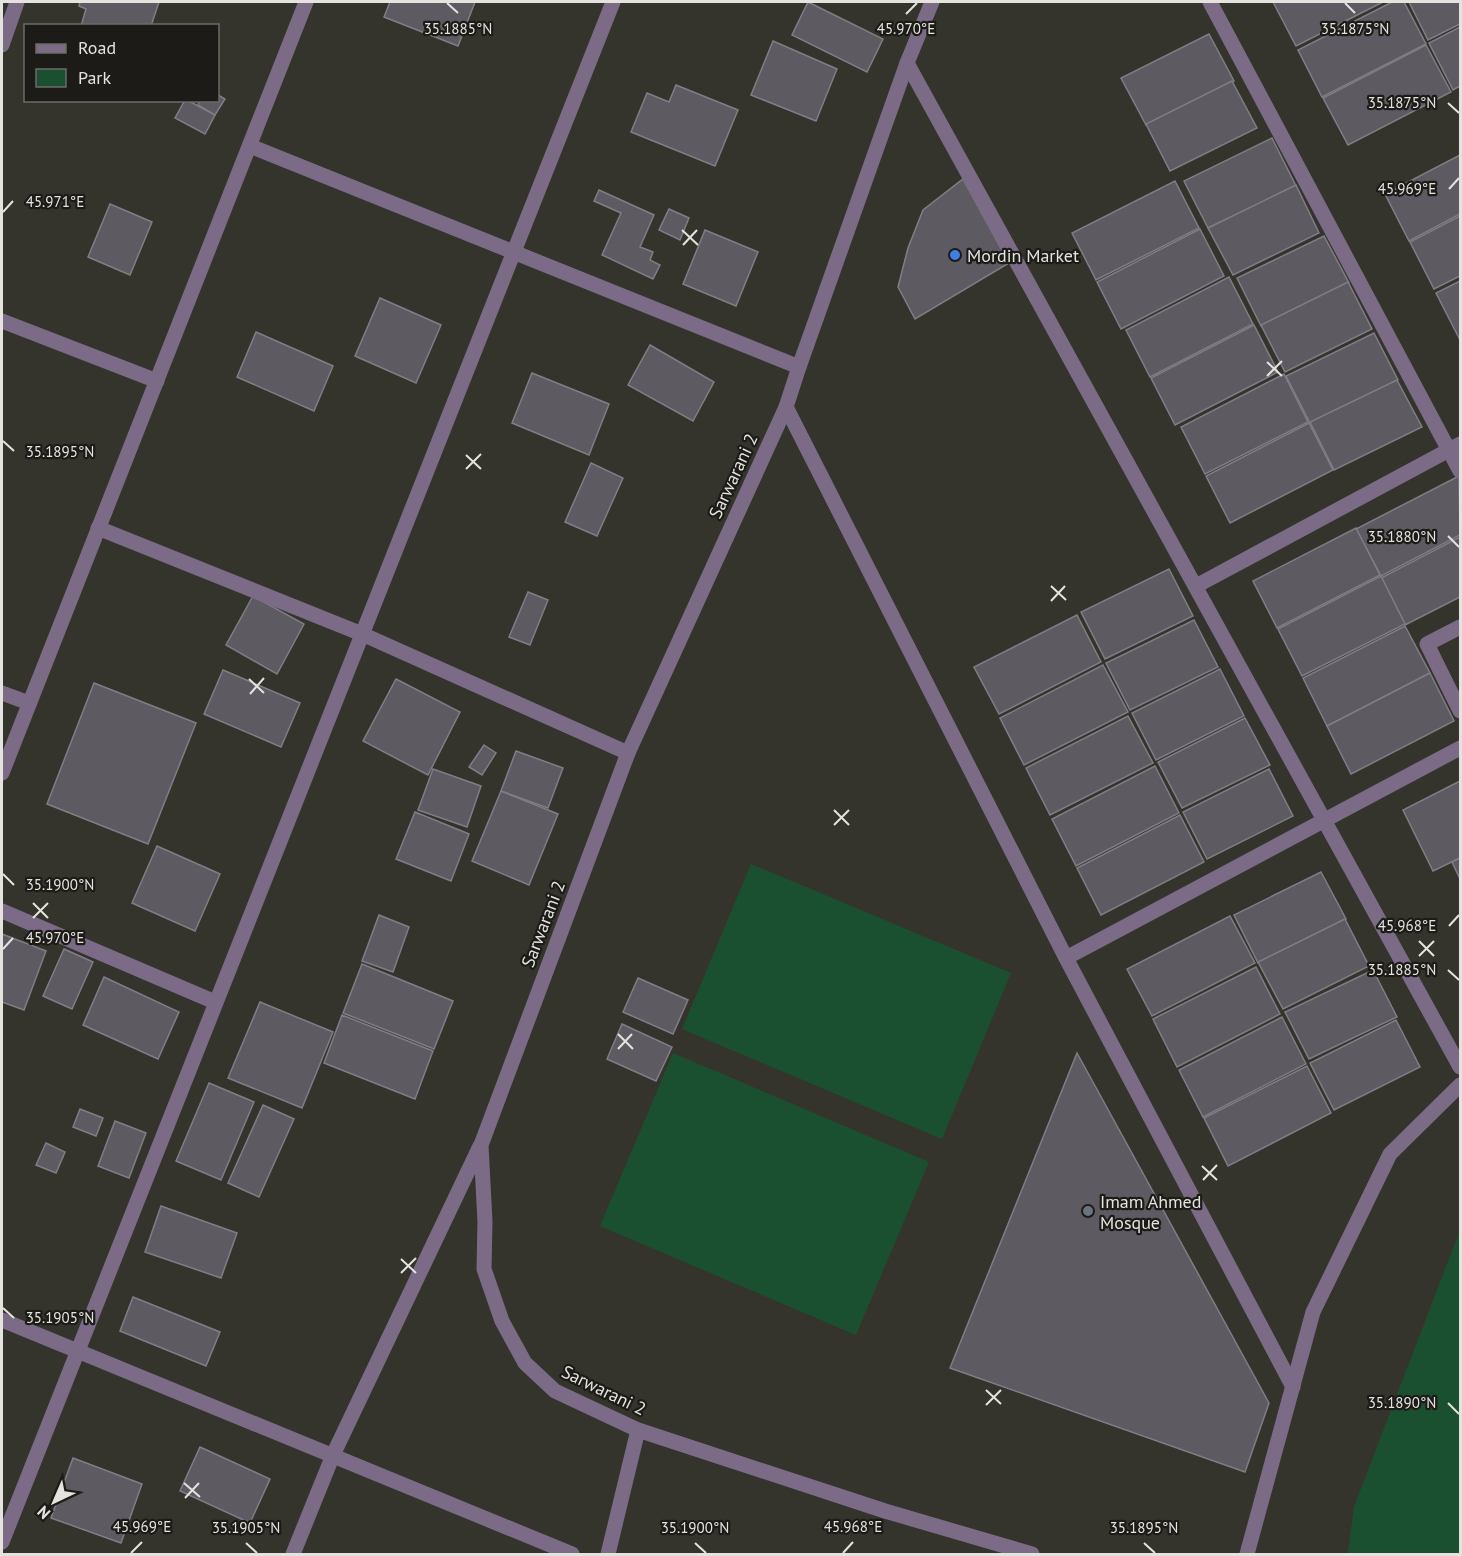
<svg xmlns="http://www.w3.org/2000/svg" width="1462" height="1556" viewBox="0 0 1462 1556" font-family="'PT Sans',sans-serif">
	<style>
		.green { fill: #1a5030 }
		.building { fill: #5d5a62; stroke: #807d86; stroke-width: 1.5 }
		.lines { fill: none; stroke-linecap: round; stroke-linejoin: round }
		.minor { stroke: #7b6b87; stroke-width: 15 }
		.ticks { fill: none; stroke: #e4e3de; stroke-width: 2 }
		.shop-dot { fill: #3f7fe0; stroke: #1c1b18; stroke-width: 2 }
		.worship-dot { fill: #6b7280; stroke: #1c1b18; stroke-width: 2 }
		.labels { text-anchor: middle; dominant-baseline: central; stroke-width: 4.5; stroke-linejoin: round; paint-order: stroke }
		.poi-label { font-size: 18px; fill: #e4e3de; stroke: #1c1b18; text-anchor: start }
		.street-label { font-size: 18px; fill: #e4e3de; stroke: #1c1b18 }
		.ticks-label { font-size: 15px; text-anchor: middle; fill: #e4e3de; stroke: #1c1b18; stroke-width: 4.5; stroke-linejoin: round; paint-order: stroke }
	</style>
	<rect width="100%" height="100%" fill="#35342c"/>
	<!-- green -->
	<g class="green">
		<path d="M751 864 1011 973 942 1139 682 1029Z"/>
		<path d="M673 1053 929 1162 856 1335 600 1226Z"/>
		<path d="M1460 1230V1554H1349L1348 1551 1354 1507Z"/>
	</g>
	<!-- building -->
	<g class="building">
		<path d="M80 2H159L151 26H81L86 9 79 6Z"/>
		<path d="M390 2H475L458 46 384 17Z"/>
		<path d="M808 2 883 39 867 72 792 35Z"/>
		<path d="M1273 2H1383L1296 46Z"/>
		<path d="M1392 2H1404L1426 44 1322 97 1298 50Z"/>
		<path d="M1409 2H1460V24L1428 40Z"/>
		<path d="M1460 27V86L1453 90 1429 43Z"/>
		<path d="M1209 34 1234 81 1146 125 1121 78Z"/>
		<path d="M773 41 837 69 816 121 751 95Z"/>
		<path d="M1426 45 1451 92 1348 145 1323 98Z"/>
		<path d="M1232 81 1257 128 1170 171 1146 124Z"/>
		<path d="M676 85 738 110 715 166 631 132 647 93 669 102Z"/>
		<path d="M218 95 225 99 215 115 198 105 200 100H218Z"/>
		<path d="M185 100H187L215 115 205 134 175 118Z"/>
		<path d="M1272 138 1296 186 1208 228 1184 181Z"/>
		<path d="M1460 155V214L1409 241 1385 194Z"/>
		<path d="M963 179 1009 263 915 319 898 287 908 248 923 210Z"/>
		<path d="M1175 181 1199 228 1096 280 1072 233Z"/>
		<path d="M1296 185 1319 233 1233 275 1208 228Z"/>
		<path d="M599 190 654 215 640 247 653 252 650 260 660 265 653 279 602 255 621 213 594 201Z"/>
		<path d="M110 204 152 222 130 275 88 257Z"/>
		<path d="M669 209 689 218 680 240 659 230Z"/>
		<path d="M1460 216V276L1434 289 1410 242Z"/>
		<path d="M1200 229 1224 276 1121 329 1097 282Z"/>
		<path d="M705 230 758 252 736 306 683 284Z"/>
		<path d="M1324 236 1349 283 1261 326 1237 278Z"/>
		<path d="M1229 277 1253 324 1150 377 1126 330Z"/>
		<path d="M1460 281V340L1436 293Z"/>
		<path d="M1348 282 1372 329 1285 372 1261 325Z"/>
		<path d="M380 298 441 325 416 383 355 356Z"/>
		<path d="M1254 325 1278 372 1175 425 1151 378Z"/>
		<path d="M256 332 333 366 314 411 237 377Z"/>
		<path d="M1374 333 1398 380 1310 423 1286 376Z"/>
		<path d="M650 345 714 382 693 421 628 385Z"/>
		<path d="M532 373 609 404 589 455 512 423Z"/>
		<path d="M1284 374 1308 422 1205 474 1181 427Z"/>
		<path d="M1397 380 1422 427 1334 470 1310 422Z"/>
		<path d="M1309 423 1333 470 1230 523 1206 476Z"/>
		<path d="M591 463 623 478 597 536 565 522Z"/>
		<path d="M1459 476 1460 535 1381 576 1356 529Z"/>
		<path d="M1356 528 1380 575 1277 628 1253 581Z"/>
		<path d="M1460 537V597L1405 625 1381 578Z"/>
		<path d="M1169 569 1193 616 1105 659 1081 612Z"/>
		<path d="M1381 576 1405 624 1302 676 1278 629Z"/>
		<path d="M528 592 548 600 530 645 509 637Z"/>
		<path d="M253 596 304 624 277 674 226 645Z"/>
		<path d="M1077 615 1101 662 999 714 974 667Z"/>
		<path d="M1194 620 1218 667 1130 710 1106 663Z"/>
		<path d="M1405 626 1430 673 1327 726 1303 678Z"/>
		<path d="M1103 665 1128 712 1024 765 1000 718Z"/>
		<path d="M1220 669 1244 716 1156 760 1132 713Z"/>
		<path d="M223 670 300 703 281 747 204 714Z"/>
		<path d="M1430 673 1454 721 1351 774 1327 726Z"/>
		<path d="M396 679 460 712 428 775 363 741Z"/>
		<path d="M94 683 196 723 148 844 47 804Z"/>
		<path d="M1128 716 1153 763 1050 815 1026 768Z"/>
		<path d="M1245 718 1270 765 1182 808 1158 762Z"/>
		<path d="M484 745 496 753 482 775 469 767Z"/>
		<path d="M516 751 563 768 548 808 501 791Z"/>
		<path d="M1155 766 1179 813 1076 866 1052 819Z"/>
		<path d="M433 769 481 786 467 827 418 810Z"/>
		<path d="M1269 769 1293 816 1207 859 1183 812Z"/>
		<path d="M1460 781V858L1433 871 1403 810Z"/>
		<path d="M501 791 558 814 529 885 472 861Z"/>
		<path d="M415 812 469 834 451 881 396 859Z"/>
		<path d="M1180 815 1204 862 1101 915 1077 868Z"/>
		<path d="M157 846 220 874 195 931 132 903Z"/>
		<path d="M1460 858V879L1452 862Z"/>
		<path d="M1321 872 1346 919 1258 963 1234 915Z"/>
		<path d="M379 915 409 927 393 972 362 961Z"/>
		<path d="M1230 916 1255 963 1152 1016 1127 969Z"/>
		<path d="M1345 919 1369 966 1283 1009 1258 962Z"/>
		<path d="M2 934 46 951 24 1010 2 1002Z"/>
		<path d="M64 949 93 962 72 1009 43 996Z"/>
		<path d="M362 964 453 1001 434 1049 343 1013Z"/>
		<path d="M1256 967 1280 1014 1177 1067 1153 1019Z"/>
		<path d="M1373 970 1397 1017 1309 1059 1285 1012Z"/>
		<path d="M104 977 179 1012 158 1059 83 1025Z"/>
		<path d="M638 978 688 1000 673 1034 623 1012Z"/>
		<path d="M260 1002 333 1032 302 1108 228 1078Z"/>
		<path d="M342 1015 433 1051 415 1099 324 1063Z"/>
		<path d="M1282 1017 1306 1064 1203 1117 1179 1070Z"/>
		<path d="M1396 1020 1420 1067 1334 1110 1310 1063Z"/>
		<path d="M622 1024 672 1047 656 1081 607 1059Z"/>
		<path d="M1077 1053 1269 1403 1245 1472 950 1368Z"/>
		<path d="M1307 1066 1331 1113 1228 1166 1204 1118Z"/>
		<path d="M209 1083 254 1102 221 1180 176 1161Z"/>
		<path d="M263 1105 294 1119 259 1197 228 1183Z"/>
		<path d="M80 1109 103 1118 96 1136 73 1127Z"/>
		<path d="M115 1121 146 1133 129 1178 98 1166Z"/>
		<path d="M46 1143 65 1152 56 1173 36 1165Z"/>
		<path d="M161 1206 237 1233 221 1278 145 1252Z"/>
		<path d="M133 1297 220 1332 206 1366 120 1331Z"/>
		<path d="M200 1447 270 1479 250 1523 180 1491Z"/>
		<path d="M73 1458 142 1484 121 1543 51 1518Z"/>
	</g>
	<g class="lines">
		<!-- minor -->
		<g class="minor">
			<path d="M932 2 907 63 799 367 786 407 628 753 481 1145 485 1222 484 1269 502 1321 525 1363 555 1391 638 1430 885 1511 1032 1554"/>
			<path d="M1210 2 1460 471"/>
			<path d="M2 45 17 2"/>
			<path d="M907 63 1460 1067"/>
			<path d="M250 146 799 367"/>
			<path d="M2 321 157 381"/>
			<path d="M786 407 1066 958 1293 1387"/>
			<path d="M98 528 362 634 628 753"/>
			<path d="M1196 586 1460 444"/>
			<path d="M1460 627 1427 644 1460 711"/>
			<path d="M2 693 29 703"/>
			<path d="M2 773 306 2"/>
			<path d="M2 911 215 1002"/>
			<path d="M1066 958 1460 748"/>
			<path d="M2 1320 572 1554"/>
			<path d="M2 1542 613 2"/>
			<path d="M293 1554 333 1455 480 1146"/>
			<path d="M608 1554 638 1430"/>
			<path d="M1247 1554 1313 1312 1390 1154 1460 1085"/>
		</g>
	</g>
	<!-- ticks -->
	<path class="ticks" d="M447 3 458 13M1345 3 1355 13M906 14 917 3M1448 103 1459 113M1449 189 1459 178M3 212 13 201M682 230 698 245M683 245 697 230M1267 362 1282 376M1267 376 1282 361M3 441 14 451M466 455 481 469M466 469 481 454M1448 536 1459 547M1051 586 1066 600M1051 601 1065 586M249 679 264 693M250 694 264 678M834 810 849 825M834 825 849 810M3 874 14 885M33 903 48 918M33 918 48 903M1449 926 1459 915M1419 941 1434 956M3 949 13 938M1419 956 1434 941M1448 970 1459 980M618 1034 633 1049M618 1049 632 1034M1202 1166 1217 1180M1203 1180 1217 1165M401 1259 416 1273M401 1273 416 1258M3 1308 14 1318M986 1390 1001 1404M1448 1403 1459 1414M986 1405 1001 1390M184 1483 200 1497M185 1498 199 1483M246 1543 257 1553M695 1543 706 1553M1144 1543 1155 1553M131 1553 142 1542M843 1553 853 1542"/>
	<!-- markers -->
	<circle class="shop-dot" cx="955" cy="255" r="6"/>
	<circle class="worship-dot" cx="1088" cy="1211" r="6"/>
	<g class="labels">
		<!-- poi labels -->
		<g class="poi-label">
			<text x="967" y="255">Mordin Market</text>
			<text x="1100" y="1201">Imam Ahmed<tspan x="1100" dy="21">Mosque</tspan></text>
		</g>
		<!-- street labels -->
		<g class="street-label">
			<text transform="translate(733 476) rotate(-65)">Sarwarani 2</text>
			<text transform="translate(543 924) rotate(-69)">Sarwarani 2</text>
			<text transform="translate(604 1390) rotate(26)">Sarwarani 2</text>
		</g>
	</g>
	<g class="ticks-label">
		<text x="458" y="34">35.1885°N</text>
		<text x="1355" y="34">35.1875°N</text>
		<text x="906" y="34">45.970°E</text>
		<text x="1402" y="108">35.1875°N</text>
		<text x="1407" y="194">45.969°E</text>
		<text x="55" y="207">45.971°E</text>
		<text x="60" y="457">35.1895°N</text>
		<text x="1402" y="542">35.1880°N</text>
		<text x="60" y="890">35.1900°N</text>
		<text x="1407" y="931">45.968°E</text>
		<text x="55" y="943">45.970°E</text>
		<text x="1402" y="975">35.1885°N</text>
		<text x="60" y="1323">35.1905°N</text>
		<text x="1402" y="1408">35.1890°N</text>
		<text x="142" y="1532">45.969°E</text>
		<text x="853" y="1532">45.968°E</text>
		<text x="246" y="1533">35.1905°N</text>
		<text x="695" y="1533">35.1900°N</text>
		<text x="1144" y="1533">35.1895°N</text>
	</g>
	<!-- border -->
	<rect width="1462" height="1556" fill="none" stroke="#e4e3de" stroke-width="6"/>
	<!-- legend -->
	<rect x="24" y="24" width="195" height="78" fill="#1c1b18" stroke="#6c6b67" stroke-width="1.5"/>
	<rect x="36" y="44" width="30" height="9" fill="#7b6b87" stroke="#6c6b67" stroke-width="1.5"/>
	<text x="78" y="54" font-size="18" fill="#e4e3de">Road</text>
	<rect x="36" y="69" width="30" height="18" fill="#1a5030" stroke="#6c6b67" stroke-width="1.5"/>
	<text x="78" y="84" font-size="18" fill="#e4e3de">Park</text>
	<!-- north arrow -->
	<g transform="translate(54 1502) rotate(224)" stroke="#1c1b18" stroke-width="4.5" paint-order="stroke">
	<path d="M0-4.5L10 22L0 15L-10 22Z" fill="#e4e3de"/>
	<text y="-9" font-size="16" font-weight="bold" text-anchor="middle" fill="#e4e3de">N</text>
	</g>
</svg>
